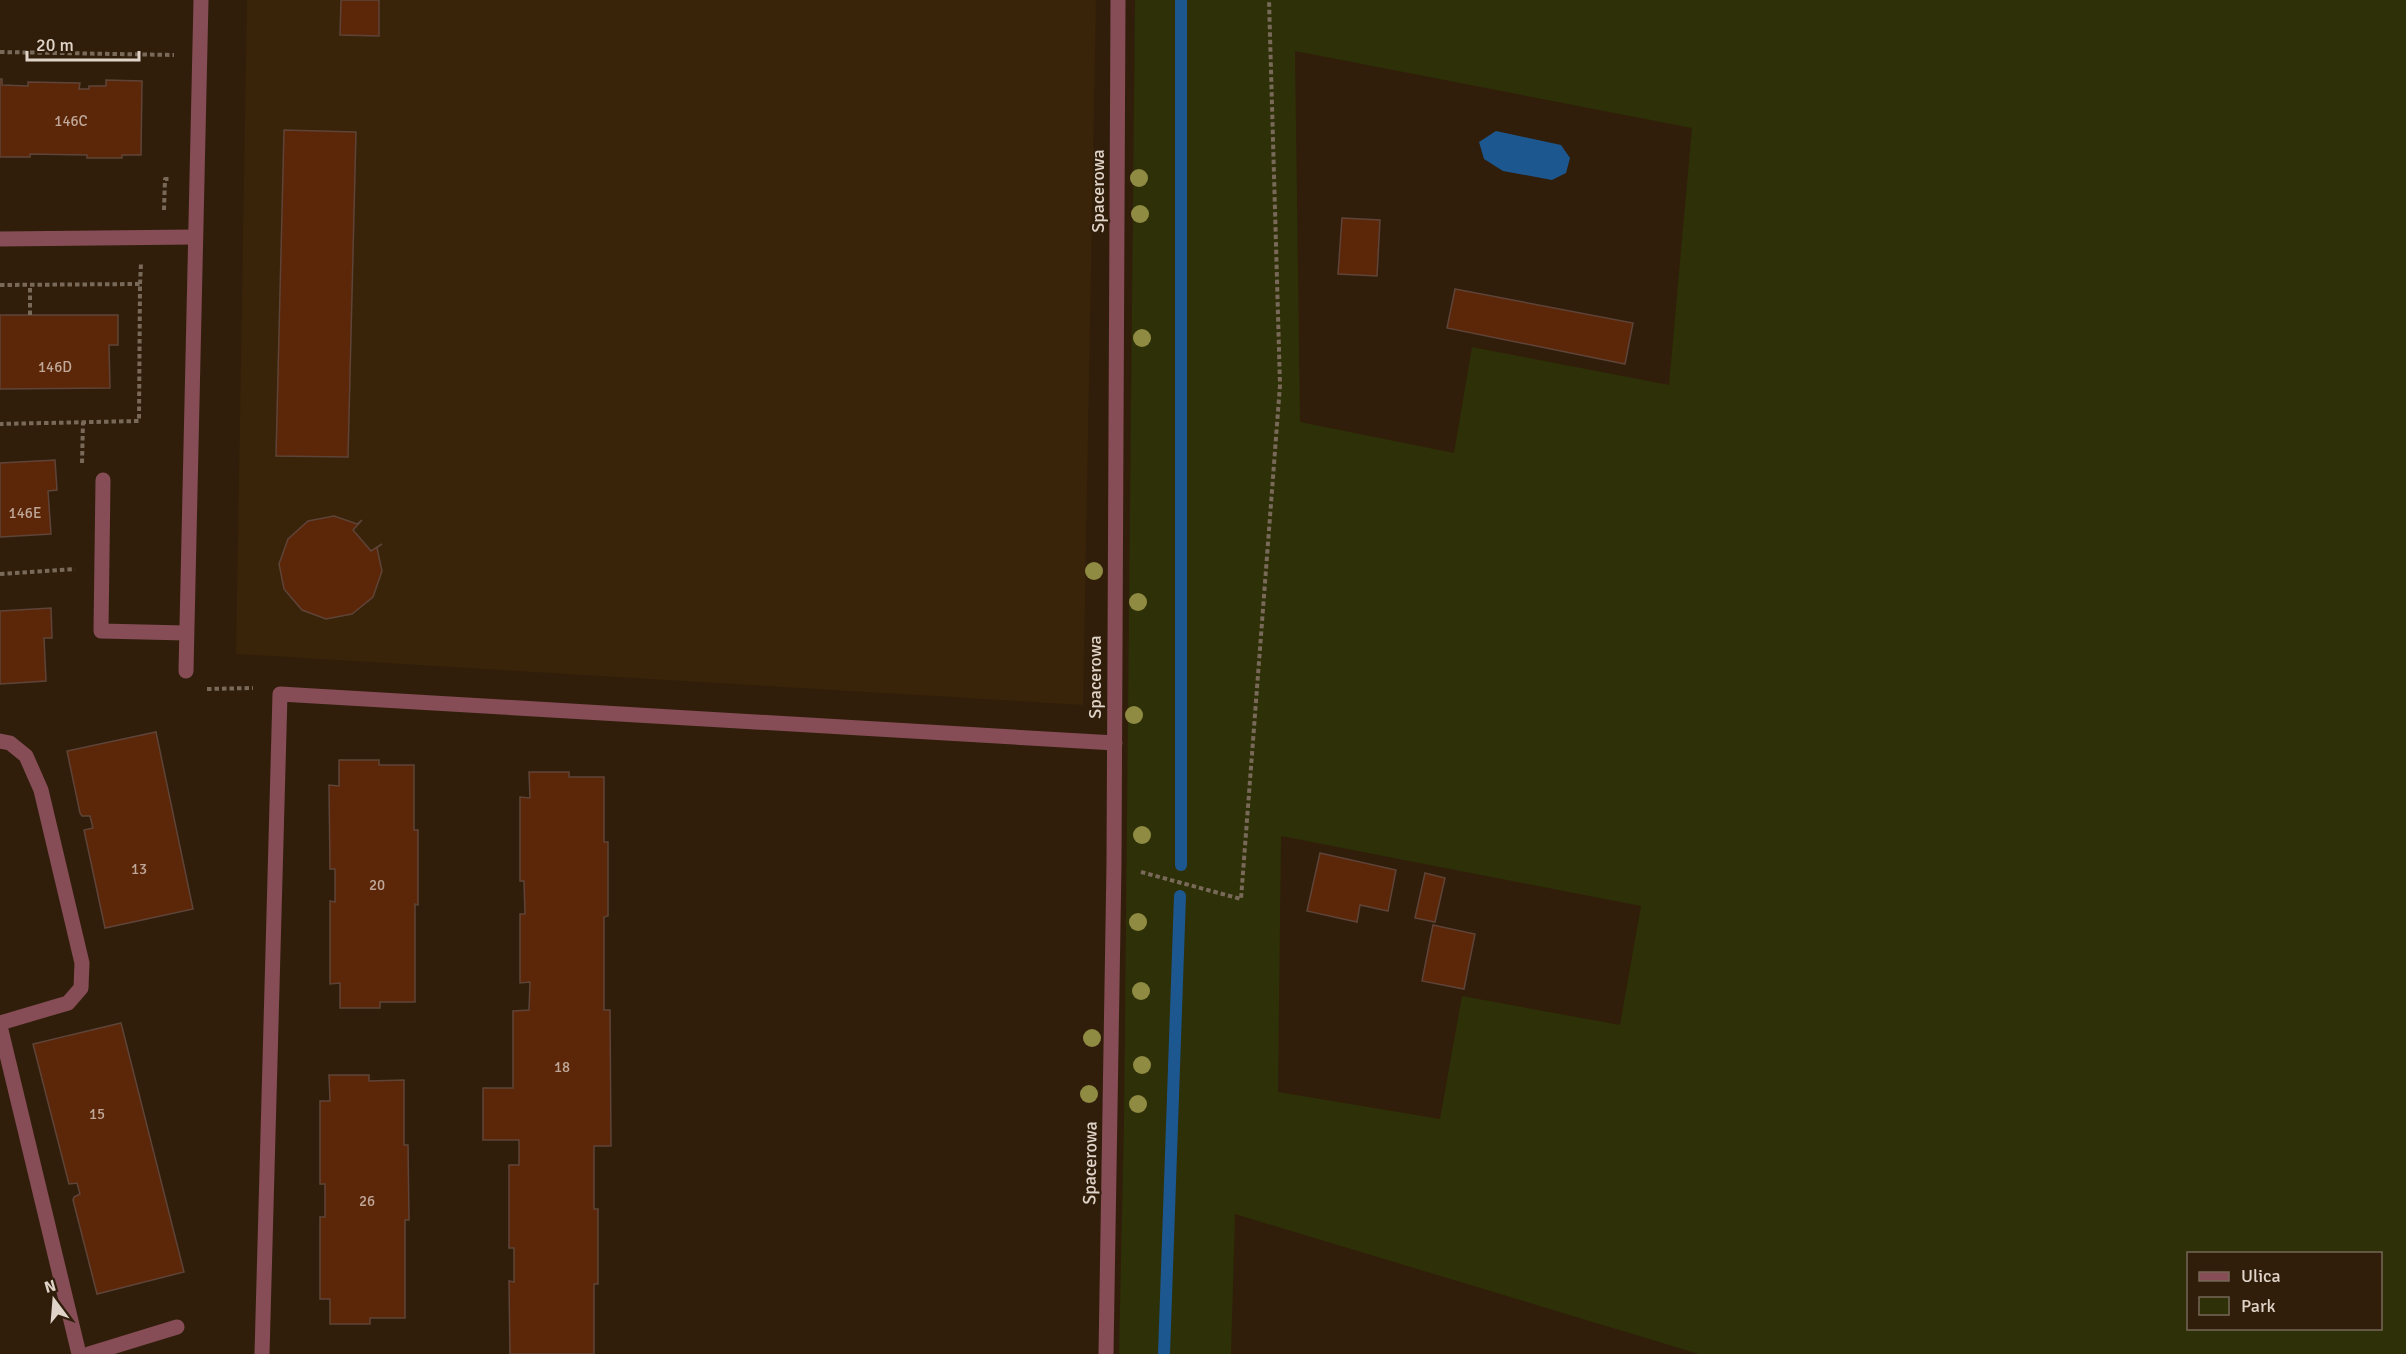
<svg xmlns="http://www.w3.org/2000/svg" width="2406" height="1354" viewBox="0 0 2406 1354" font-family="Signika,sans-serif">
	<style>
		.built { fill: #392309 }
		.green { fill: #2e3007; fill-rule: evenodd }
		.water { fill: #1d5790 }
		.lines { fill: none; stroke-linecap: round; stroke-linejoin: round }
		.stream { stroke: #1d5790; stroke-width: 12 }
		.building { fill: #5c2608; stroke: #5e4438; stroke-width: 1.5 }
		.path { stroke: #786959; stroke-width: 4; stroke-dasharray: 4.5 3; stroke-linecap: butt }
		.service { stroke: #864d56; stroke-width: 15 }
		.minor { stroke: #864d56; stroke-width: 15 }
		.tree { fill: #8f8b43 }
		.labels { text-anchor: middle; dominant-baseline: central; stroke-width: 4.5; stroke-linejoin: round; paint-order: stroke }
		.number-label { font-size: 15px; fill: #bfa899 }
		.street-label { font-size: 18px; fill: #e0d4c9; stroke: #301e0b }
	</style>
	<rect width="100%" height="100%" fill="#301e0b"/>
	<!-- built -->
	<path class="built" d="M247 0H1096L1083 705 236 654Z"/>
	<!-- green -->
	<path class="green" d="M1135 0H2406V1354H1699L1235 1214 1231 1354H1119L1124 1123ZM1295 51 1692 128 1669 385 1472 347 1454 453 1300 422ZM1281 836 1641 906 1620 1025 1462 996 1440 1119 1278 1092ZM2188 1254H2380V1328H2188Z"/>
	<!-- water -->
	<path class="water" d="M1496 131 1561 145 1570 158 1566 173 1552 180 1503 171 1484 159 1479 142Z"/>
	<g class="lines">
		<!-- stream -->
		<g class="stream">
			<path d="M1181 865V0"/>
			<path d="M1164 1354 1180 896"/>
		</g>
	</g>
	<!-- building -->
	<g class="building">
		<path d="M341 0H379V36L340 35Z"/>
		<path d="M0 79H2V85L28 86V82L80 83 79 89H89V86H106V80L142 81 141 155H122V158H87V155L30 154V157H0Z"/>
		<path d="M284 130 356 132 348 457 276 456Z"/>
		<path d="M1342 218 1380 220 1377 276 1338 274Z"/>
		<path d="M1455 289 1633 323 1625 364 1447 328Z"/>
		<path d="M0 315H118V345H109L110 388 0 389Z"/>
		<path d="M55 460 57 490 48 491 51 534 0 537V463Z"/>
		<path d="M334 516 357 524 362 520 353 530 371 551 382 544 377 548 382 571 373 597 352 614 326 619 302 610 284 589 279 564 288 539 308 521Z"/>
		<path d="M51 608 52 638H44L46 681 0 684V611Z"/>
		<path d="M156 732 193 909 105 928 84 830 93 828 90 816H82L80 813 67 751Z"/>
		<path d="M339 760H379V765H414V830H418V905L415 904V1002H380V1008H340V983L330 984V901L335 902V869H330L329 785 339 786Z"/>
		<path d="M529 772H569V777H604V842H608V916L604 917V1010H610L611 1146H594V1209H598V1284H594V1354H510L509 1281 514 1282V1248H509V1165H519V1140H483V1088H513V1011L529 1010 530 982 520 983V914H525L524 881H520V797L530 798Z"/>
		<path d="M1320 853 1396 870 1388 911 1360 905 1357 922 1307 911Z"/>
		<path d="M1425 873 1445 878 1435 922 1415 918Z"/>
		<path d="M1433 925 1475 934 1464 989 1422 981Z"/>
		<path d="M121 1023 184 1272 97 1294 73 1200 74 1197 80 1194 77 1183 69 1184 33 1044Z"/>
		<path d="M329 1075H369V1081L404 1080V1145H408L409 1220H405V1318H370V1324H330V1299H320V1217H325V1184H320V1101H330Z"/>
	</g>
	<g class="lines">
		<!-- path -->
		<g class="path">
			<path d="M0 52 174 55"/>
			<path d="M164 210 165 179H171"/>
			<path d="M140 284 141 264"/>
			<path d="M0 285 140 284 139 421 0 424"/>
			<path d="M30 315V285"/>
			<path d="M82 463 83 422"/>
			<path d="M0 574 75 569"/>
			<path d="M207 689 253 688"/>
			<path d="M1141 872 1241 899 1280 385 1269 0"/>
		</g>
		<!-- service -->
		<g class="service">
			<path d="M0 239 195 237"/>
			<path d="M103 480 101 631 186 633"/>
			<path d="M186 671 201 0"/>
			<path d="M0 741 10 743 26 756 41 790 82 963 81 988 68 1003 0 1023"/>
			<path d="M0 1026 79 1354"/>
			<path d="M89 1354 177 1327"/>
			<path d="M262 1354 280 694 1115 743"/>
		</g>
		<!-- minor -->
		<path class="minor" d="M1106 1354 1114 864 1118 0"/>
	</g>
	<!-- trees -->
	<g class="tree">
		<circle cx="1139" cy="178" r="9"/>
		<circle cx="1140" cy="214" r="9"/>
		<circle cx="1142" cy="338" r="9"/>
		<circle cx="1094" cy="571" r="9"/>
		<circle cx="1138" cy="602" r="9"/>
		<circle cx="1134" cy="715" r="9"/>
		<circle cx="1142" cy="835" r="9"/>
		<circle cx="1138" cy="922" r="9"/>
		<circle cx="1141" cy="991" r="9"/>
		<circle cx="1092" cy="1038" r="9"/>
		<circle cx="1142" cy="1065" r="9"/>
		<circle cx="1089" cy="1094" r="9"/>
		<circle cx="1138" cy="1104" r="9"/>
	</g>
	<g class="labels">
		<!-- number labels -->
		<g class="number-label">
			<text x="71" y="121">146C</text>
			<text x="55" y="367">146D</text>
			<text x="25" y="513">146E</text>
			<text x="139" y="869">13</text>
			<text x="377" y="885">20</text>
			<text x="562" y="1067">18</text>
			<text x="97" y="1114">15</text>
			<text x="367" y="1201">26</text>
		</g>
		<!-- street labels -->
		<g class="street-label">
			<text transform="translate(1098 191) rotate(-90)">Spacerowa</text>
			<text transform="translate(1095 677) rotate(-90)">Spacerowa</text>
			<text transform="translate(1090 1163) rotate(-89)">Spacerowa</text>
		</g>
	</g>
	<!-- legend -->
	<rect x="2187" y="1252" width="195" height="78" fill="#301e0b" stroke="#766757" stroke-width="1.5"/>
	<rect x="2199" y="1272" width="30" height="9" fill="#864d56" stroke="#766757" stroke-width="1.5"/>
	<text x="2241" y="1282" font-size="18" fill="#e0d4c9">Ulica</text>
	<rect x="2199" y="1297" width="30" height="18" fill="#2e3007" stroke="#766757" stroke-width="1.5"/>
	<text x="2241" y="1312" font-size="18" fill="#e0d4c9">Park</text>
	<!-- north arrow -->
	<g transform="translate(54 1300) rotate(344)" stroke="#301e0b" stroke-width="4.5" paint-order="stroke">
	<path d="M0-4.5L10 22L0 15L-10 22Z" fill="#e0d4c9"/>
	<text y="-9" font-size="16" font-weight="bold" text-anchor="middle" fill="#e0d4c9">N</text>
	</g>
	<!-- scale -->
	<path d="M27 51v9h112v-9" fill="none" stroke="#e0d4c9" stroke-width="3"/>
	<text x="36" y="51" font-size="18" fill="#e0d4c9" stroke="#301e0b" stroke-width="4.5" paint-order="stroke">20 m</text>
</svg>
